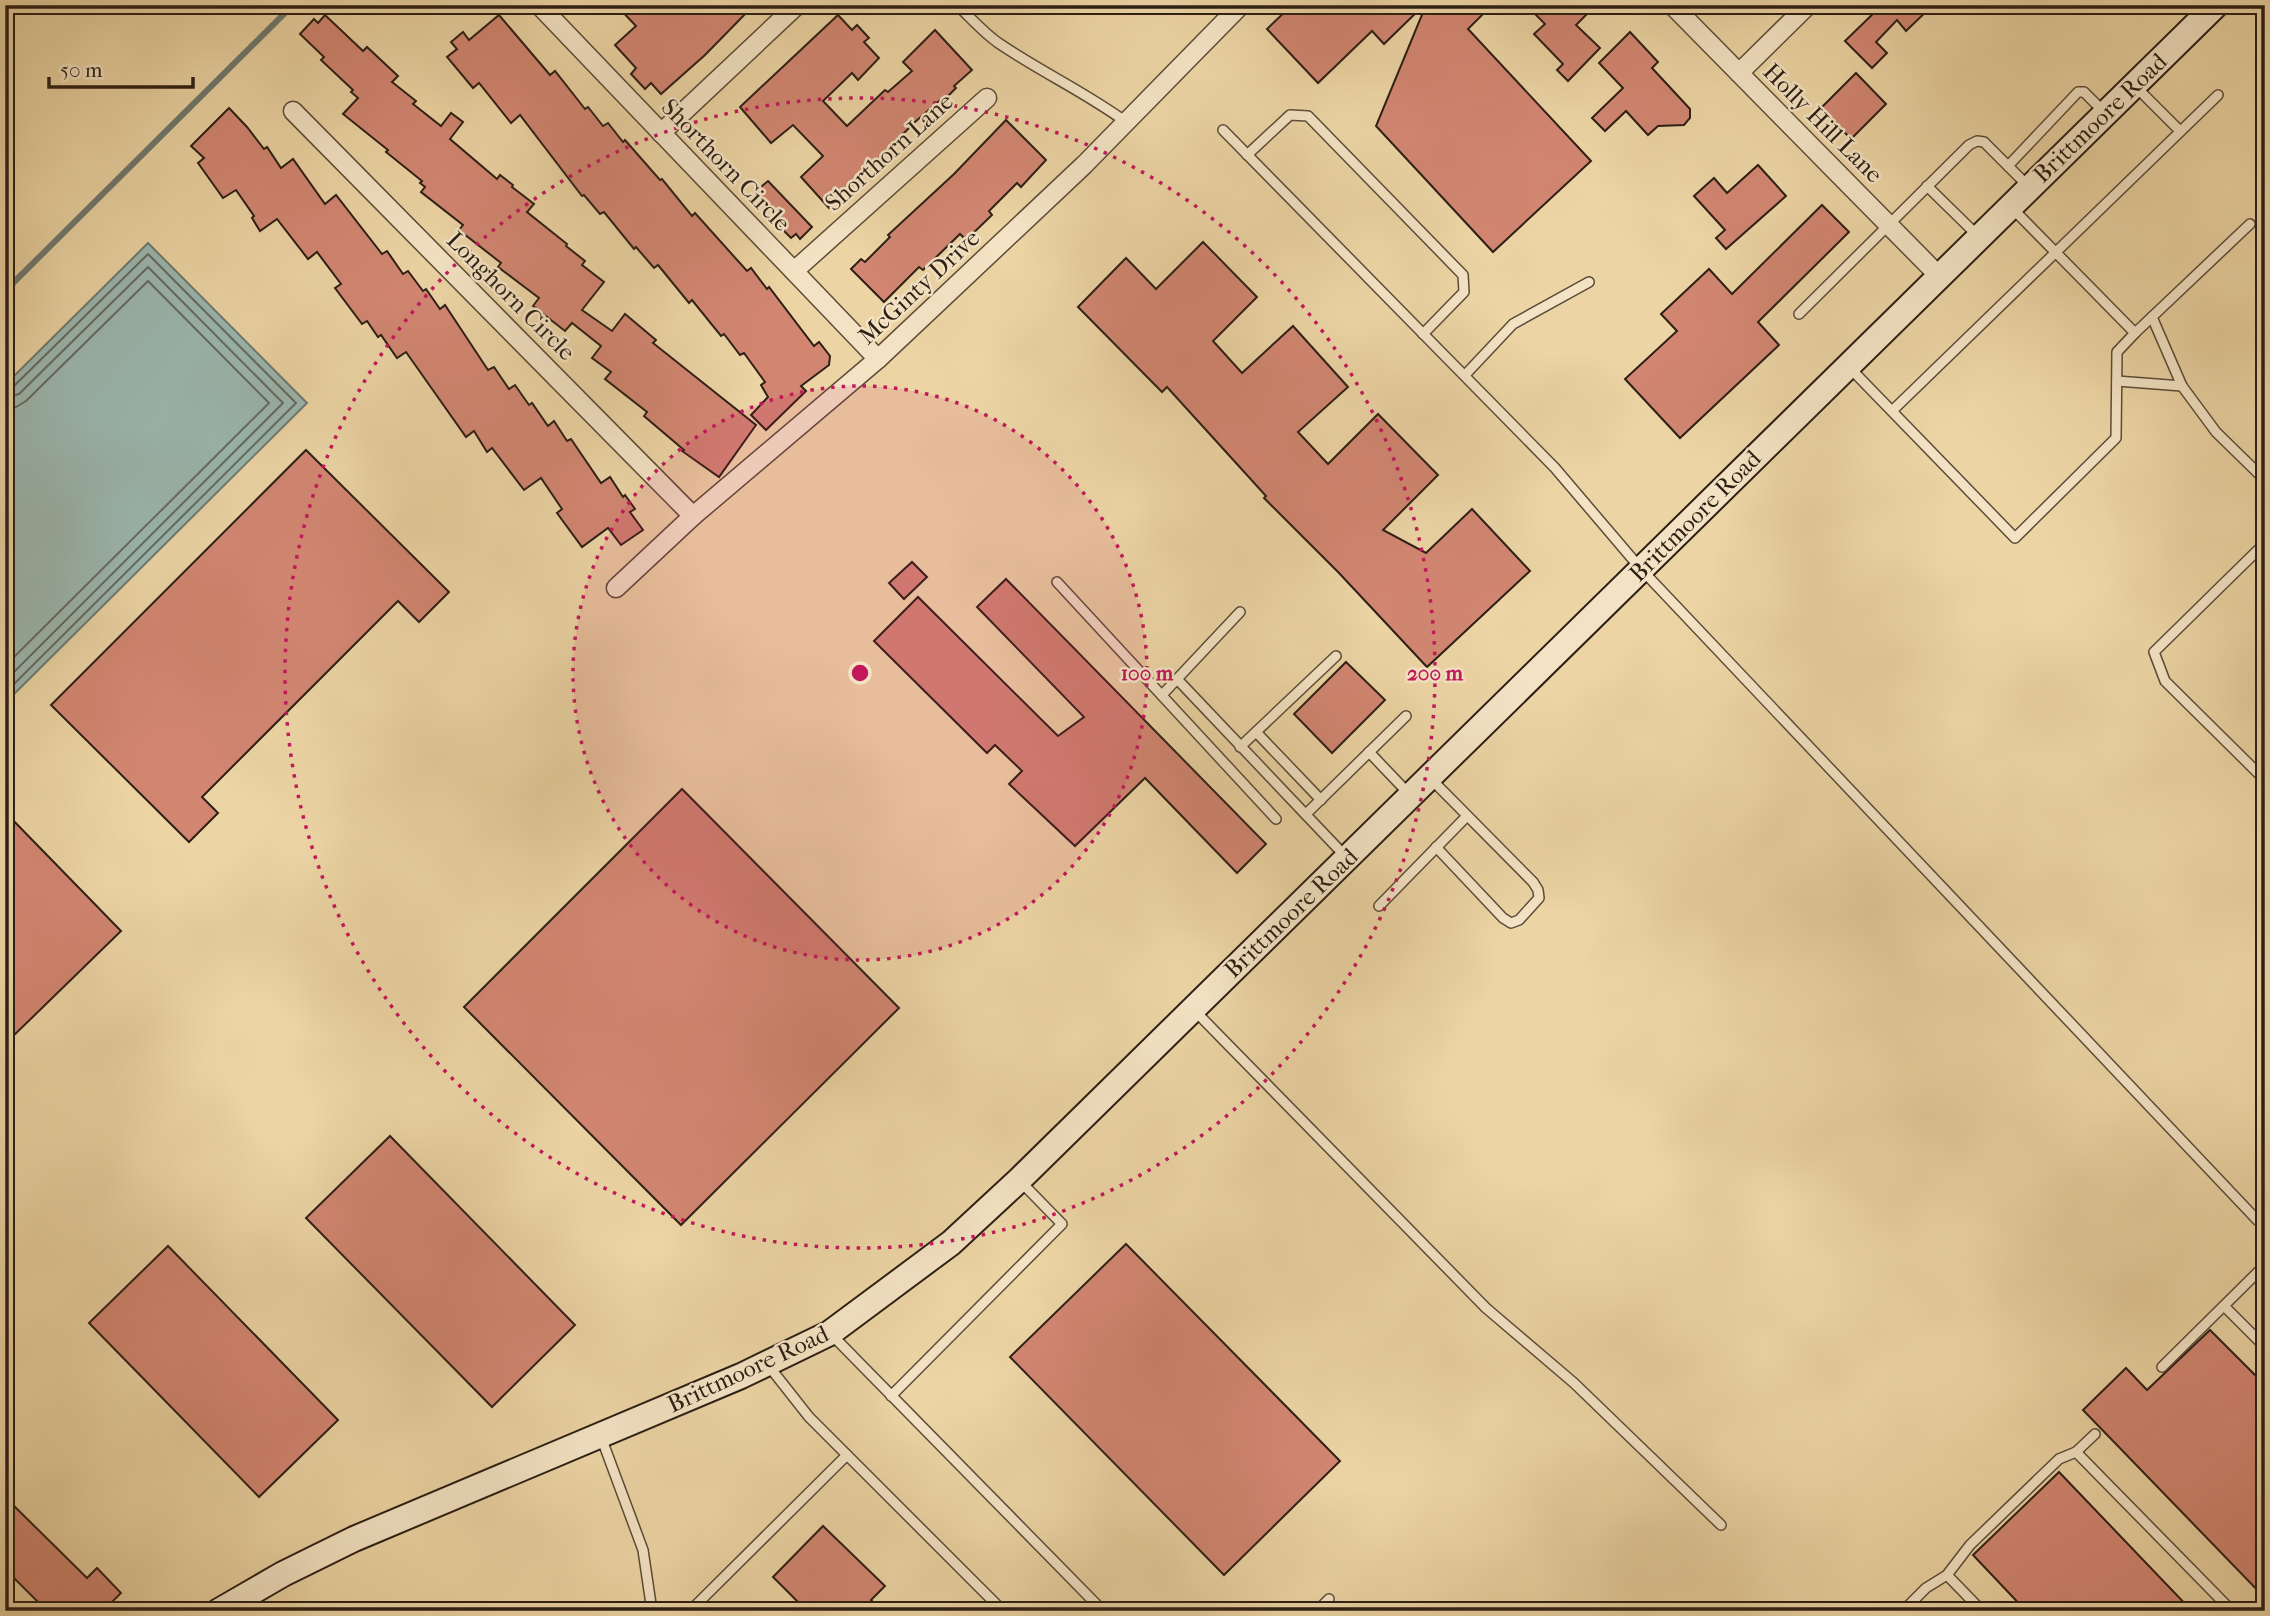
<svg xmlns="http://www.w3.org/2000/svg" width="2270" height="1616" viewBox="0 0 2270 1616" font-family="'IM FELL French Canon',serif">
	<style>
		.water { fill: #9bb7af; stroke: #6f7a71; stroke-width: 2 }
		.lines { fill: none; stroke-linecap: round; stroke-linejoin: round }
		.shore { stroke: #646b62; stroke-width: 2 }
		.stream { stroke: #6f7a71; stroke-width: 6 }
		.building { fill: #d28672; stroke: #2c1f14; stroke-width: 2 }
		.lane-casing { stroke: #5c4c38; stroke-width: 12 }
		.street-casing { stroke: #5c4c38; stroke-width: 21 }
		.secondary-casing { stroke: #2c1f14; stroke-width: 28 }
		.lane { stroke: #f3e3c4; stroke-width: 9 }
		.street { stroke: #f3e3c4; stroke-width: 18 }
		.secondary { stroke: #f3e3c4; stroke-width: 24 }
		.ring { fill: none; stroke: #c2185b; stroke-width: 3.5; stroke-dasharray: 3.5 7 }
		.labels { text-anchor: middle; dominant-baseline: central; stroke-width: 5; stroke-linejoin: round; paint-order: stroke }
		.street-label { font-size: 24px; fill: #2c1f14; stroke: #f3e3c4 }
		.centre { fill: #c2185b; stroke: #f3e3c4; stroke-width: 3.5 }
		.ring-label { font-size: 21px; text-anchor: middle; font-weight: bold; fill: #c2185b; stroke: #f3e3c4; stroke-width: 5; stroke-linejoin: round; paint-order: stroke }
	</style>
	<rect width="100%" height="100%" fill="#ecd4a4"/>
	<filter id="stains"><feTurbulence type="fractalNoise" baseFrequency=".00286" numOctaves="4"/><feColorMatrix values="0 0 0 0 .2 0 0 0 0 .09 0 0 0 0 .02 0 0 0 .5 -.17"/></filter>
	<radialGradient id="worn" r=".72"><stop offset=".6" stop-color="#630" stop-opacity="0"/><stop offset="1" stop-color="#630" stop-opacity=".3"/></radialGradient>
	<!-- water -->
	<path class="water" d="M148 243 307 403 7 701 5 699V385Z"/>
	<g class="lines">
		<!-- shore -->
		<g class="shore">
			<path d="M5 389 13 387 148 254 296 403 5 693"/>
			<path d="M5 398 19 394 148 267 283 403 5 681"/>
			<path d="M5 409 16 407 26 401 148 281 269 403 5 666"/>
		</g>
		<!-- stream -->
		<path class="stream" d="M5 291 293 5"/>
	</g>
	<!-- building -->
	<g class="building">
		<path d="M616 5H754L705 55 661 94 651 83 645 89 631 74 636 68 615 45 636 26Z"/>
		<path d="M1292 5H1424L1384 44 1372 31 1318 83 1267 29Z"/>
		<path d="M1426 5H1492L1468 29 1591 161 1493 252 1376 126Z"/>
		<path d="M1543 5H1596L1576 25 1600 48 1568 81 1557 70 1563 64 1534 34 1545 24 1535 14Z"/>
		<path d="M1882 5H1933L1906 31 1897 20 1876 42 1887 53 1872 68 1845 41Z"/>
		<path d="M325 15 363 51 367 47 398 76 392 82 416 101 413 104 441 126 451 113 463 122 450 139 497 179 500 175 513 185 512 187 534 204 527 212 567 244 566 246 585 261 582 265 604 282 582 310 612 331 625 314 656 340 653 343 756 425 719 477 682 451 684 450 644 416 647 412 605 379 611 372 592 358 601 346 572 323 565 331 533 306 539 298 498 267 501 263 459 230 463 225 421 192 425 187 420 183 422 181 386 152 388 150 343 114 358 98 351 92 353 90 321 60 324 57 300 34 314 19 318 23Z"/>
		<path d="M499 15 550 75 555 71 585 109 588 107 603 126 608 123 623 142 625 140 660 180 662 179 692 216 695 213 747 271 751 268 767 289 769 287 814 346 819 342 830 356 829 365 801 386 806 391 766 430 751 415 768 397 761 385 765 382 744 353 740 355 724 334 721 336 692 300 689 303 658 265 654 268 636 247 634 249 604 212 600 214 584 195 582 196 520 115 511 123 479 83 473 88 447 57 457 49 451 42 463 32 469 40Z"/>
		<path d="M838 15 852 30 857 25 869 38 864 42 879 58 858 80 852 73 823 101 847 126 885 90 888 92 912 71 903 62 935 30 972 70 954 86 956 88 942 102 940 100 915 122 829 208 801 177 823 156 793 125 771 143 740 107Z"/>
		<path d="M1630 32 1658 62 1652 68 1690 109V118L1684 125 1658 126 1648 135 1626 111 1605 131 1592 118 1623 88 1599 63Z"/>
		<path d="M1856 73 1886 104 1851 139 1821 108Z"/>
		<path d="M229 108 247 127 264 149 267 147 281 168 293 159 325 204 336 195 382 254 387 251 403 274 408 271 423 291 426 289 440 309 445 305 488 370 494 367 509 389 515 385 529 405 532 403 548 426 554 421 567 441 571 439 601 483 610 477 623 497 625 495 635 509 630 512 643 530 621 545 608 528 582 547 557 513 562 509 541 478 524 490 492 448 487 452 474 431 466 437 406 352 397 358 381 335 378 337 367 321 362 324 335 288 341 284 317 252 308 259 277 219 260 231 252 218 254 216 236 190 223 198 198 163 204 158 191 146Z"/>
		<path d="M1006 120 1046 160 1021 187 1017 183 989 211 992 215 966 240 960 234 923 270 919 267 884 302 851 269 861 259 865 262 890 237 888 235 954 174Z"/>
		<path d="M1758 165 1786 196 1726 249 1716 238 1725 230 1694 196 1714 178 1727 193Z"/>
		<path d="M768 181 812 227 800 239 796 234 791 238 775 222 780 217 756 191Z"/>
		<path d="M1822 205 1849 232 1758 322 1779 345 1680 438 1625 379 1677 331 1661 314 1709 269 1732 294Z"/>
		<path d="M1203 242 1257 297 1213 341 1242 373 1293 326 1348 387 1298 432 1328 464 1378 414 1438 475 1383 530 1426 553 1472 509 1530 571 1427 667 1339 573 1264 498 1266 496 1167 387 1162 392 1078 307 1126 258 1156 289Z"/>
		<path d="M306 450 449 592 419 622 398 601 202 797 218 813 189 842 51 705Z"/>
		<path d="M912 562 927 577 904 599 889 583Z"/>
		<path d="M1006 579 1266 844 1237 873 1145 778 1075 846 1009 784 1022 771 995 745 987 753 874 641 918 597 1058 736 1084 717 977 607Z"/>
		<path d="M1346 662 1385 700 1332 753 1294 714Z"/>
		<path d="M682 789 899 1008 681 1225 464 1007Z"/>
		<path d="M5 812 121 931 5 1044Z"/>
		<path d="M390 1136 575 1325 492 1407 306 1218Z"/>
		<path d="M1126 1244 1340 1461 1224 1575 1010 1357Z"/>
		<path d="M168 1246 338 1420 259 1497 89 1323Z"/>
		<path d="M2210 1330 2265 1385V1598L2083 1410 2126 1368 2147 1390Z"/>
		<path d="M2059 1472 2192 1611H2026L1973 1555Z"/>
		<path d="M5 1497 87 1578 97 1568 121 1593 103 1611H47L5 1569Z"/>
		<path d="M823 1526 885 1586 871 1600 882 1611H807L773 1577Z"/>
	</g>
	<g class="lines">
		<defs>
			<g id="lane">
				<path d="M957 5C970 17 982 31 997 42 1039 71 1085 92 1126 122"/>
				<path d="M2135 86 2180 131"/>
				<path d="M1223 130 1555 468 1641 569 2258 1221"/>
				<path d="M1247 155 1290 115 1308 116 1463 275 1464 292 1423 334"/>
				<path d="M2008 166 2078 92H2084L2105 113"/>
				<path d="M1927 186 1978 236"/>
				<path d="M1799 314 1969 145 1977 141 1984 142 2028 186"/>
				<path d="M2152 317 2182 386 2216 432 2265 480"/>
				<path d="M2135 333 2250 224"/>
				<path d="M1849 367 2015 538 2116 438 2117 352 2135 333 2011 207"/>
				<path d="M1465 375 1513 324 1589 282"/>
				<path d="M2117 381 2182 386"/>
				<path d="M1892 411 2218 95"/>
				<path d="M2265 543 2154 652 2165 681 2265 780"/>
				<path d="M1057 582 1276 819"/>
				<path d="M1177 679 1347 858"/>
				<path d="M1162 695 1240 612"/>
				<path d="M1256 732 1321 800"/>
				<path d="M1240 747 1336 656"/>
				<path d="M1369 752 1409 794"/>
				<path d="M1430 778 1533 882 1538 890 1539 898 1519 920 1511 923 1503 918 1436 847"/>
				<path d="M1306 814 1406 716"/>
				<path d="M1379 906 1467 816"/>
				<path d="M1194 1010 1486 1308 1574 1383 1721 1525"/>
				<path d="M2224 1306 2265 1347"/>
				<path d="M831 1334 1103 1611"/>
				<path d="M768 1365 809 1417 1003 1611"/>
				<path d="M2162 1367 2265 1265"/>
				<path d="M891 1396 1062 1224 1020 1181"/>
				<path d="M601 1437 643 1550 652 1611"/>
				<path d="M2076 1452 2232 1611"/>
				<path d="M1947 1575 1982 1611"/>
				<path d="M690 1611 847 1455"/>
				<path d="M1317 1611 1329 1599"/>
				<path d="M1903 1611 1926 1588 1947 1575 1970 1545 2059 1459 2076 1452 2095 1434"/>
			</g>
			<g id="street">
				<path d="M539 5 878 359"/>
				<path d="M1672 5 1939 276"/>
				<path d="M1739 73 1808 5"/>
				<path d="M293 111 693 516"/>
				<path d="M661 133 797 5"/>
				<path d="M794 271 987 98"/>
				<path d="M616 588 693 516 878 359 1084 165 1241 5"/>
			</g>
			<path id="secondary" d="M219 1611 283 1574 354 1539 741 1376 830 1333 951 1243 1019 1180 2216 5"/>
		</defs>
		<!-- lane casing -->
		<use href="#lane" class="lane-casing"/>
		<!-- street casing -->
		<use href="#street" class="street-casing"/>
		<!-- secondary casing -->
		<use href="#secondary" class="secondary-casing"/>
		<!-- lane -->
		<use href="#lane" class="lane"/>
		<!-- street -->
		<use href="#street" class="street"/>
		<!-- secondary -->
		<use href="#secondary" class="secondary"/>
	</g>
	<!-- distance rings -->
	<circle cx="860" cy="673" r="287" fill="#c2185b" fill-opacity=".12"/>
	<g class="ring">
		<circle cx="860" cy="673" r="287"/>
		<circle cx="860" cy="673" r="575"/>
	</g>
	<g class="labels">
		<!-- street labels -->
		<g class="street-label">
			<text transform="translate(2100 118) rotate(-44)">Brittmoore Road</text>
			<text transform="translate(1823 123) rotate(45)">Holly Hill Lane</text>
			<text transform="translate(889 152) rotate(-42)">Shorthorn Lane</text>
			<text transform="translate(726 165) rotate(46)">Shorthorn Circle</text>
			<text transform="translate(919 287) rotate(-43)">McGinty Drive</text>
			<text transform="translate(511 296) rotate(45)">Longhorn Circle</text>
			<text transform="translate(1695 516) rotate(-45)">Brittmoore Road</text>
			<text transform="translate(1291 913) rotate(-44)">Brittmoore Road</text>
			<text transform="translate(748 1369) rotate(-25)">Brittmoore Road</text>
		</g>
	</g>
	<circle cx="860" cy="673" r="10" class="centre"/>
	<g class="ring-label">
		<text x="1147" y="680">100 m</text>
		<text x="1435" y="680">200 m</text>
	</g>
	<!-- margin -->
	<rect width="2270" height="1616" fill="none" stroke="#ecd4a4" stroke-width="28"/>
	<rect x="7" y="7" width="2256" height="1602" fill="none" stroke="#2c1f14" stroke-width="3.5"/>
	<rect x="14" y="14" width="2242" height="1588" fill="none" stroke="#2c1f14" stroke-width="2"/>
	<!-- scale -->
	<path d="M49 77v10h144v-10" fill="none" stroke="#2c1f14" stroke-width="3.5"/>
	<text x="60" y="77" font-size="21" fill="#2c1f14" stroke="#f3e3c4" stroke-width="5" paint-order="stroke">50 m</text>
	<rect width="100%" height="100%" filter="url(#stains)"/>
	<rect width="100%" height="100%" fill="url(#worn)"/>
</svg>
